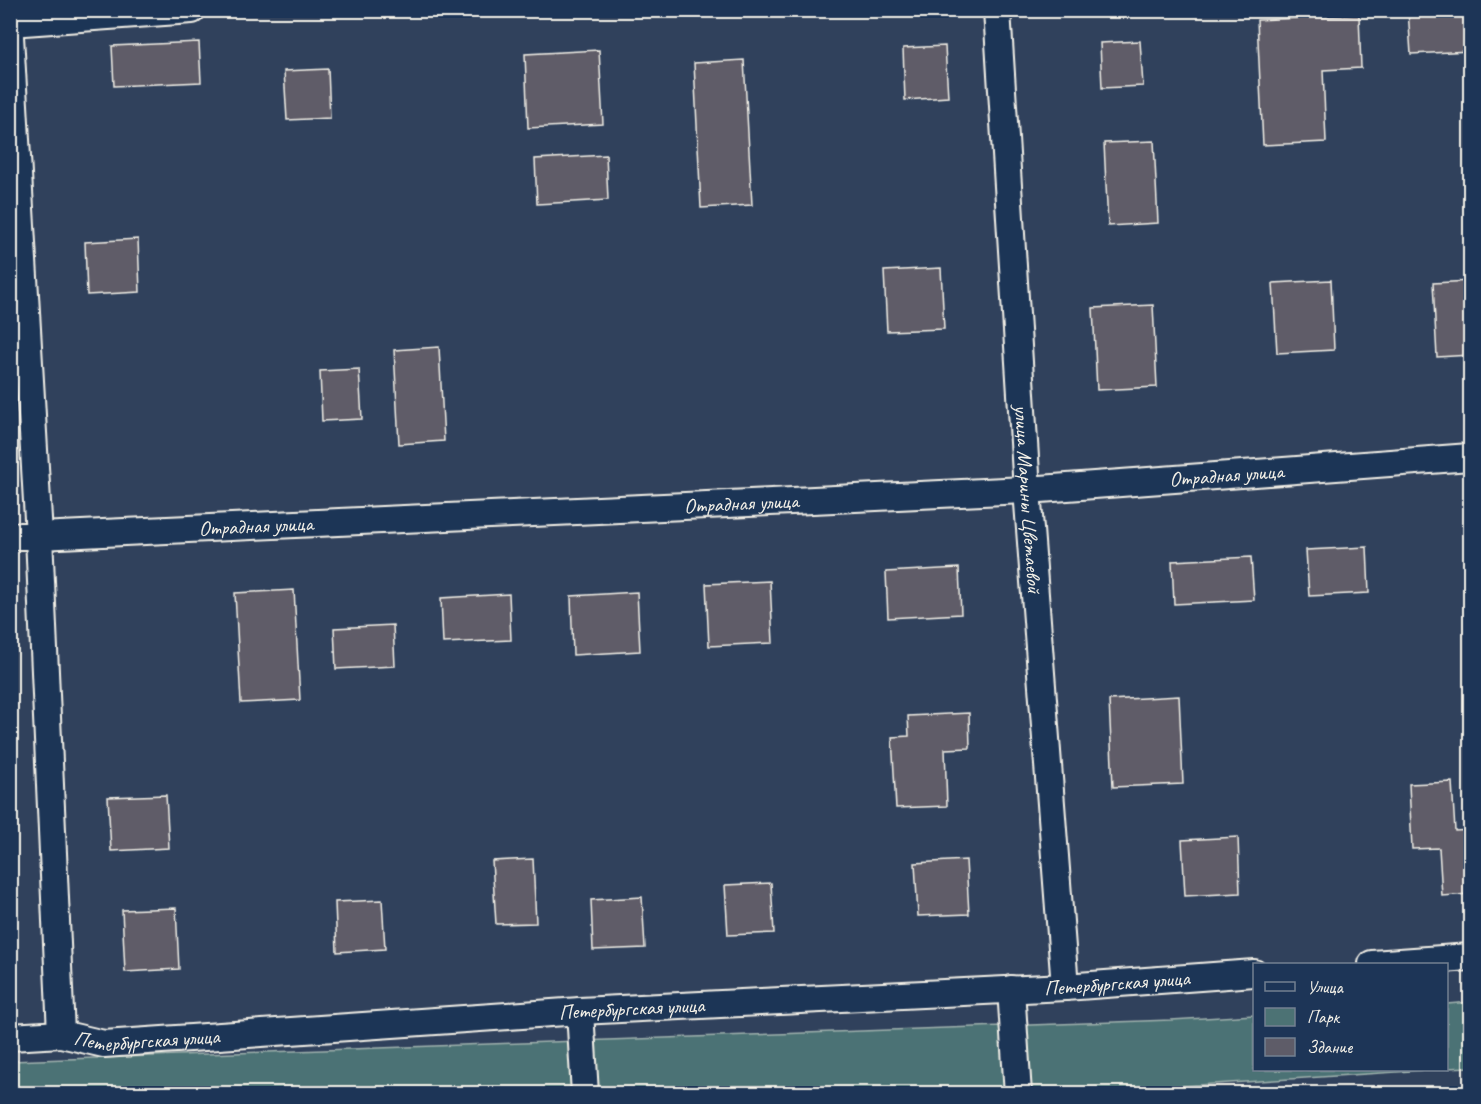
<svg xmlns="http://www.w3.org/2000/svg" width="1481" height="1104" viewBox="0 0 1481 1104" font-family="Caveat,sans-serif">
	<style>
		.green { fill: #4c7274; stroke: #a0b2ae; stroke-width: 1.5 }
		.building { fill: #5e5c68; stroke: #f4f1e8; stroke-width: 1.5 }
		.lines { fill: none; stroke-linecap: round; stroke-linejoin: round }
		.street-casing { stroke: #f4f1e8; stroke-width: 30 }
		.street { stroke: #1d3557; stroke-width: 26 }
		.labels { text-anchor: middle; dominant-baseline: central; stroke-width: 5; stroke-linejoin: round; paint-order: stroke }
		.street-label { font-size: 21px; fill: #f4f1e8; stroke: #1d3557 }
	</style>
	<rect width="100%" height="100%" fill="#30415c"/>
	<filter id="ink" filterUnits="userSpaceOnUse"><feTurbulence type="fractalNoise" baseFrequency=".0167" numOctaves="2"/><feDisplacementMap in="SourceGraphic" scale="12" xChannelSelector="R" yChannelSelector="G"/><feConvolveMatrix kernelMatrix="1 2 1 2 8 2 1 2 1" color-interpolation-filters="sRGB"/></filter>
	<g filter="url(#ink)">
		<!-- green -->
		<g class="green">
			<path d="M1470 1002V1067L1447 1068V1004Z"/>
			<path d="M1254 1015V1070H1427L1062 1094H11V1061L1171 1020Z"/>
		</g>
		<!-- building -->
		<g class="building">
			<path d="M1408 10H1470V51L1411 54Z"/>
			<path d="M1359 15 1361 68 1323 70 1326 142 1263 145 1257 20Z"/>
			<path d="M1140 41 1143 86 1102 88 1100 43Z"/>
			<path d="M199 42 201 82 114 86 112 46Z"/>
			<path d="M945 46 948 97 905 100 903 48Z"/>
			<path d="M599 50 603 124 528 128 525 54Z"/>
			<path d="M744 60 752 205 701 208 694 63Z"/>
			<path d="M328 69 330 118 287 120 284 71Z"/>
			<path d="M1154 141 1158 223 1108 226 1104 143Z"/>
			<path d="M606 155 608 200 537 204 535 159Z"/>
			<path d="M138 239 140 292 87 295 85 242Z"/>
			<path d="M941 268 944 329 887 331 884 271Z"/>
			<path d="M1331 280 1334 350 1277 353 1273 283Z"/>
			<path d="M1470 281V355L1437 357 1433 283Z"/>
			<path d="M1153 305 1157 387 1097 390 1093 308Z"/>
			<path d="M439 347 444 441 399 444 394 350Z"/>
			<path d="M359 369 362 419 322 421 320 371Z"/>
			<path d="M1367 547 1369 593 1309 596 1306 550Z"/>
			<path d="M1251 557 1254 600 1174 604 1172 561Z"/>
			<path d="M959 568 961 614 888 618 886 572Z"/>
			<path d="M770 581 773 643 709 646 706 584Z"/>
			<path d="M294 590 300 700 241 703 235 593Z"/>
			<path d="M637 592 640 651 573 655 571 596Z"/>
			<path d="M509 594 511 640 443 643 441 598Z"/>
			<path d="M393 625 395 666 336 669 334 628Z"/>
			<path d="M1179 696 1183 784 1113 787 1109 700Z"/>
			<path d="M969 713 970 748 945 749 947 806 896 808 892 737 909 736 908 716Z"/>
			<path d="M1452 782 1455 831 1470 830V894L1442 896 1439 848 1412 849 1409 784Z"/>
			<path d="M166 795 169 848 111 851 108 797Z"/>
			<path d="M1238 837 1240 893 1185 896 1182 840Z"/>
			<path d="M533 859 536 923 496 924 492 861Z"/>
			<path d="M966 860 969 914 918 916 915 863Z"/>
			<path d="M771 883 774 933 728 935 725 885Z"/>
			<path d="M642 897 645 948 593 950 591 900Z"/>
			<path d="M382 900 385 949 337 952 335 902Z"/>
			<path d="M176 908 179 969 125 972 122 910Z"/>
		</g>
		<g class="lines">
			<defs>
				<g id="street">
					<path id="s1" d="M997 10 1027 490 1065 987"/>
					<path d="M10 23 192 10"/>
					<path d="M10 36 39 536 61 1034"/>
					<path id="s2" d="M10 536H39L1027 490 1470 457"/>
					<path d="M1372 964 1470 957"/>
					<path d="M1011 989 1018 1094"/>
					<path d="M580 1011 585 1094"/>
					<path id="s3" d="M10 1037 61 1034 104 1044 580 1011 1065 987 1254 973"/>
				</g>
			</defs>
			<!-- street casing -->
			<use href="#street" class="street-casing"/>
			<!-- street -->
			<use href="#street" class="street"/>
		</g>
	</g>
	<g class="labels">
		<!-- street labels -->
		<g class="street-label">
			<text stroke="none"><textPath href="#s2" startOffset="1218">Отрадная улица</textPath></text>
			<text stroke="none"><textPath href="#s1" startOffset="490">улица Марины Цветаевой</textPath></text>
			<text stroke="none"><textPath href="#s2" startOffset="732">Отрадная улица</textPath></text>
			<text stroke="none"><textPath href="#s2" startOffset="246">Отрадная улица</textPath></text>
			<text stroke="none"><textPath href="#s3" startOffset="1110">Петербургская улица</textPath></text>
			<text stroke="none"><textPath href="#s3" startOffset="624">Петербургская улица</textPath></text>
			<text stroke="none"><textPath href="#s3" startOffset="138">Петербургская улица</textPath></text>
		</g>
	</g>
	<!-- margin -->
	<rect width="1481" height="1104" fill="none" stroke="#1d3557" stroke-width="36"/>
	<rect x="18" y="18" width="1445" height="1068" fill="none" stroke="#f4f1e8" stroke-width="2" filter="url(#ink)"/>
	<!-- legend -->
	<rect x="1253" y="963" width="195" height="108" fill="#1d3557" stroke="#738091" stroke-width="1.5"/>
	<rect x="1265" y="982" width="30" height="9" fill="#1d3557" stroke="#738091" stroke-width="1.5"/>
	<text x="1307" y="993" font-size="18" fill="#f4f1e8">Улица</text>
	<rect x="1265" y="1008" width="30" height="18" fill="#4c7274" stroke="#738091" stroke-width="1.5"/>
	<text x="1307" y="1023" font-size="18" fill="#f4f1e8">Парк</text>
	<rect x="1265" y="1038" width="30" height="18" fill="#5e5c68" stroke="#738091" stroke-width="1.5"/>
	<text x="1307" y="1053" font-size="18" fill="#f4f1e8">Здание</text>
</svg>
